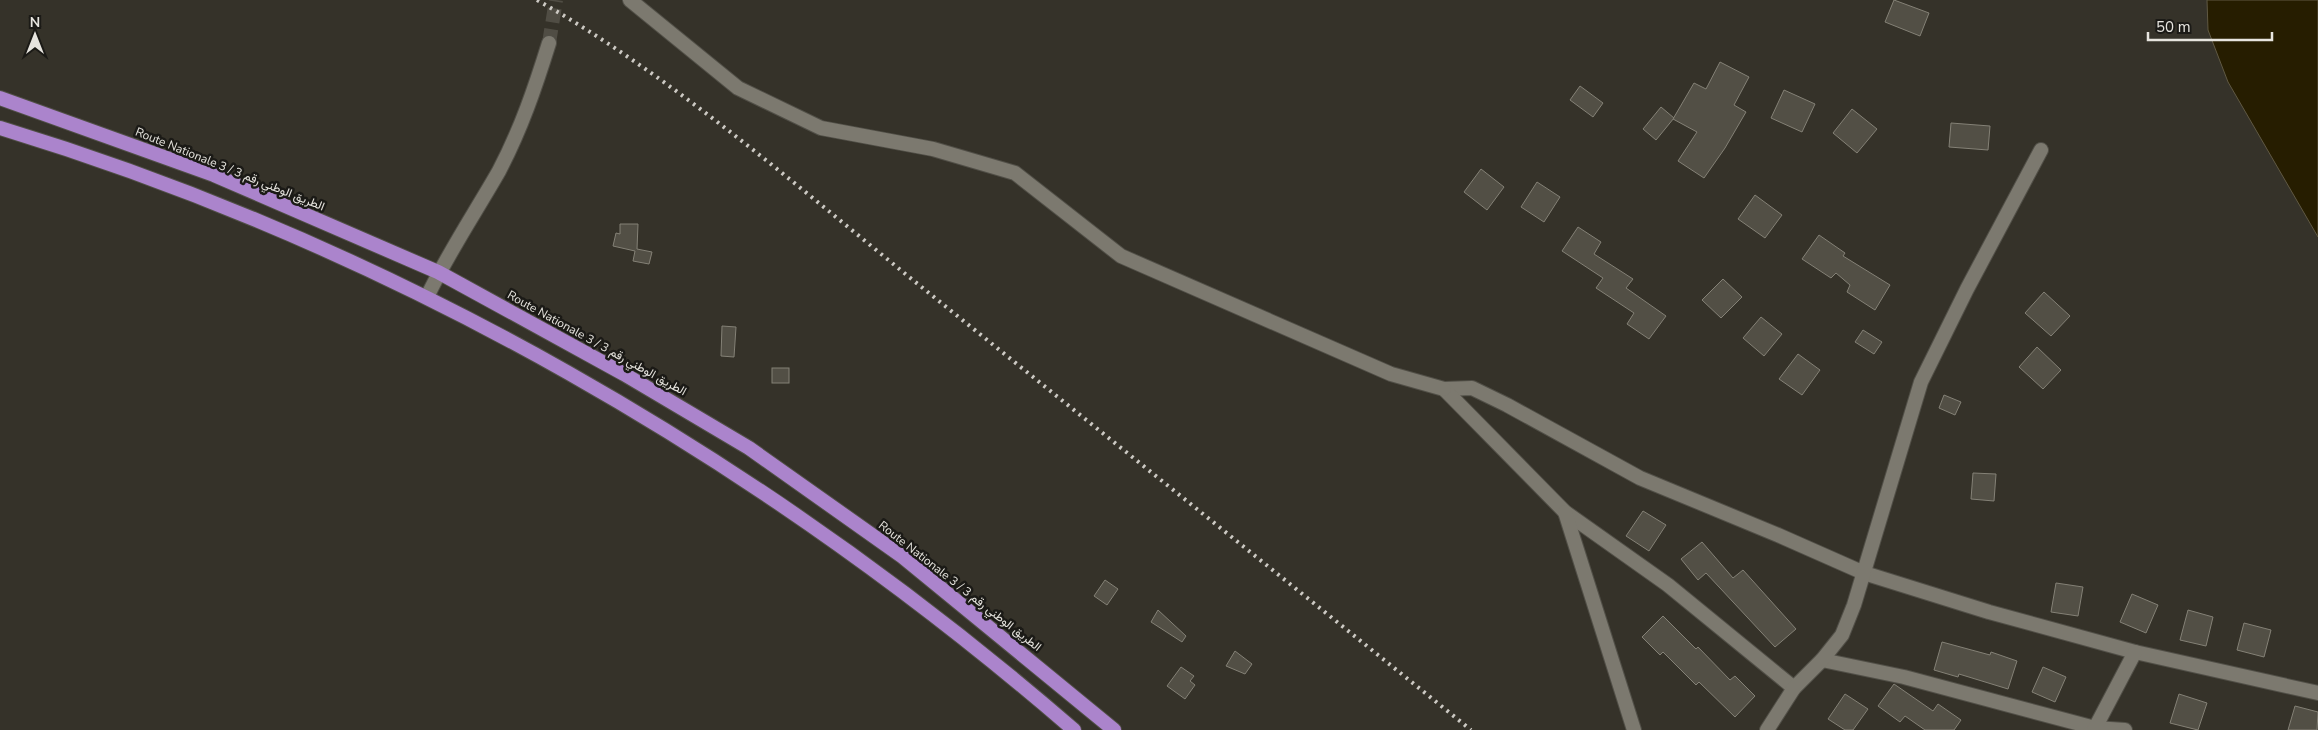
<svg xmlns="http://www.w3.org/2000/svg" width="2318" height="730" viewBox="0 0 2318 730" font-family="'Nunito Sans',Vazirmatn,sans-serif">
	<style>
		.water { fill: #261d00; stroke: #605943 }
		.building { fill: #524f45; stroke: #848176 }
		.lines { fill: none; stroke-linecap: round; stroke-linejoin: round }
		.minor-tunnel { stroke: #504d44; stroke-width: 14; stroke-dasharray: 14 7; stroke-linecap: butt }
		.minor-casing { stroke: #514f47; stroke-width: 16 }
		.tertiary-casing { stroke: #514f47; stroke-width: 16 }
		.trunk-casing { stroke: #514f47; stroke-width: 16 }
		.minor { stroke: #7c796f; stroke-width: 14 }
		.tertiary { stroke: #7c796f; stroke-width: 14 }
		.trunk { stroke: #ab84cc; stroke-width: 14 }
		.rail { stroke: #cdcac4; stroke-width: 4; stroke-dasharray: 2.5 5; stroke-linecap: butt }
		.labels { text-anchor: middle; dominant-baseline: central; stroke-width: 5; stroke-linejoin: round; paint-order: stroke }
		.street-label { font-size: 12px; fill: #e7e5df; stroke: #1b1a16 }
	</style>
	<rect width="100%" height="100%" fill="#353229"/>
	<!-- water -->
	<path class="water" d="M2207 0H2318V237L2228 82 2208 30Z"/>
	<!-- building -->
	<g class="building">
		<path d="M1894 0 1929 13 1920 36 1885 22Z"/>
		<path d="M1720 62 1749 77 1734 105 1746 112 1725 148 1704 178 1678 161 1697 132 1673 119 1694 83 1706 89Z"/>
		<path d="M1580 86 1603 103 1593 117 1570 100Z"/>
		<path d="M1784 90 1815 104 1802 132 1771 118Z"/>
		<path d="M1661 107 1674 118 1656 140 1643 129Z"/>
		<path d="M1852 109 1877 129 1857 153 1833 133Z"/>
		<path d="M1951 123 1990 126 1988 150 1949 147Z"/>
		<path d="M1481 169 1504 187 1487 210 1464 192Z"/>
		<path d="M1537 182 1560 197 1544 222 1521 207Z"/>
		<path d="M1755 195 1782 215 1765 238 1738 219Z"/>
		<path d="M620 224H638L637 249 652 252 649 264 633 261 635 251 613 246 616 233 620 234Z"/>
		<path d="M1578 227 1601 242 1594 254 1633 279 1626 288 1666 316 1649 339 1627 324 1634 313 1596 288 1603 278 1562 251Z"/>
		<path d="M1819 235 1845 253 1843 256 1890 285 1875 310 1847 292 1850 285 1836 273 1831 278 1802 259Z"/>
		<path d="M1723 279 1742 297 1721 318 1702 300Z"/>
		<path d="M2044 292 2070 316 2051 336 2025 313Z"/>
		<path d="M1761 317 1782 334 1764 356 1743 338Z"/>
		<path d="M722 326 736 327 734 357 721 356Z"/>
		<path d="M1863 330 1882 342 1874 354 1855 342Z"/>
		<path d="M2037 347 2061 370 2043 389 2019 367Z"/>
		<path d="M1798 354 1820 370 1802 395 1779 379Z"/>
		<rect x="772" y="368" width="17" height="15"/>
		<path d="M1944 395 1961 402 1955 415 1939 408Z"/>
		<path d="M1973 473 1996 474 1994 501 1971 499Z"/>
		<path d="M1643 511 1666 525 1649 551 1626 536Z"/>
		<path d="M1702 542 1733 578 1743 570 1796 629 1775 647 1706 573 1698 580 1681 559Z"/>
		<path d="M1105 580 1118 589 1107 605 1094 596Z"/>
		<path d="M2056 583 2083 587 2078 616 2051 612Z"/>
		<path d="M2132 594 2158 605 2146 633 2120 622Z"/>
		<path d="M1158 610 1186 636 1182 642 1151 622Z"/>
		<path d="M2188 610 2213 617 2206 646 2180 640Z"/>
		<path d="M1663 616 1696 649 1698 647 1730 680 1735 676 1755 696 1735 717 1699 682 1696 685 1663 652 1660 655 1642 637Z"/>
		<path d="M2244 623 2271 630 2264 657 2237 650Z"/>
		<path d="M1942 642 1990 655 1991 652 2017 661 2008 689 1959 674 1958 677 1934 670Z"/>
		<path d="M1235 651 1252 664 1245 674 1226 666Z"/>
		<path d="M1181 667 1194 676 1190 681 1195 685 1185 699 1167 686Z"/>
		<path d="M2043 667 2066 677 2055 702 2032 692Z"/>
		<path d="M1894 684 1933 711 1938 704 1961 720 1954 730H1925L1905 716 1900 722 1878 706Z"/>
		<path d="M1845 694 1868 709 1853 730H1845L1828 719Z"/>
		<path d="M2179 694 2207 703 2198 730 2170 723Z"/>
		<path d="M2295 706 2318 712 2317 730H2288Z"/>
	</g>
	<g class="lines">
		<!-- minor-tunnel -->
		<path class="minor-tunnel" d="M549 43 556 0"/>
		<defs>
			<g id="minor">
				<path d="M427 297C448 253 475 213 499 171 521 129 535 88 549 43"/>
				<path d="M1444 389 1472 388 1507 405 1640 478 1778 535 1864 573 1989 612 2135 652 2318 693"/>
				<path d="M1444 389 1565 512 1668 585 1794 688"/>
				<path d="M1565 512 1634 730"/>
				<path d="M1822 660 1904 677 2095 728 2125 730"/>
				<path d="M1767 730 1794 688 1822 660 1842 635 1854 605 1921 382 1967 289 2041 150"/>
				<path d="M2094 730 2135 652"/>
			</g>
			<path id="tertiary" d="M630 0 738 88 821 128 933 149 1015 173 1121 256 1391 374 1444 389"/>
			<g id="trunk">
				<path d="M0 98 214 175 438 272 624 374 749 448 903 557 1114 730"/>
				<path d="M0 128C395 248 762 460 1074 730"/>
			</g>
		</defs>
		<!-- minor casing -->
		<use href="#minor" class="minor-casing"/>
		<!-- tertiary casing -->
		<use href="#tertiary" class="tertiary-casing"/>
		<!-- trunk casing -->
		<use href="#trunk" class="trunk-casing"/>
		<!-- minor -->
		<use href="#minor" class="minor"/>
		<!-- tertiary -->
		<use href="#tertiary" class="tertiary"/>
		<!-- trunk -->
		<use href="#trunk" class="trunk"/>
		<!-- rail -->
		<path class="rail" d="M537 0C675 78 800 189 924 289 1106 436 1289 583 1471 730"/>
	</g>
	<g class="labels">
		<!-- street labels -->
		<g class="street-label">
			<text transform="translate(230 169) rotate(22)">Route Nationale 3 / الطريق الوطني رقم 3</text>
			<text transform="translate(597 343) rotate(29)">Route Nationale 3 / الطريق الوطني رقم 3</text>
			<text transform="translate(960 586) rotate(38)">Route Nationale 3 / الطريق الوطني رقم 3</text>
		</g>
	</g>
	<!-- north arrow -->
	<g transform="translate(35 35)" stroke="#1b1a16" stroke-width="4" paint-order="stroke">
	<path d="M0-4L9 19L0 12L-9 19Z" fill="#e7e5df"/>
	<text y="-8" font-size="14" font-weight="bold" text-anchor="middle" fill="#e7e5df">N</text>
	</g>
	<!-- scale -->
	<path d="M2148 32v8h124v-8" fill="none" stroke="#e7e5df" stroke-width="2.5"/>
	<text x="2156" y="32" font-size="15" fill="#e7e5df" stroke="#1b1a16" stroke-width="4" paint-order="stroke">50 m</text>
</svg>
